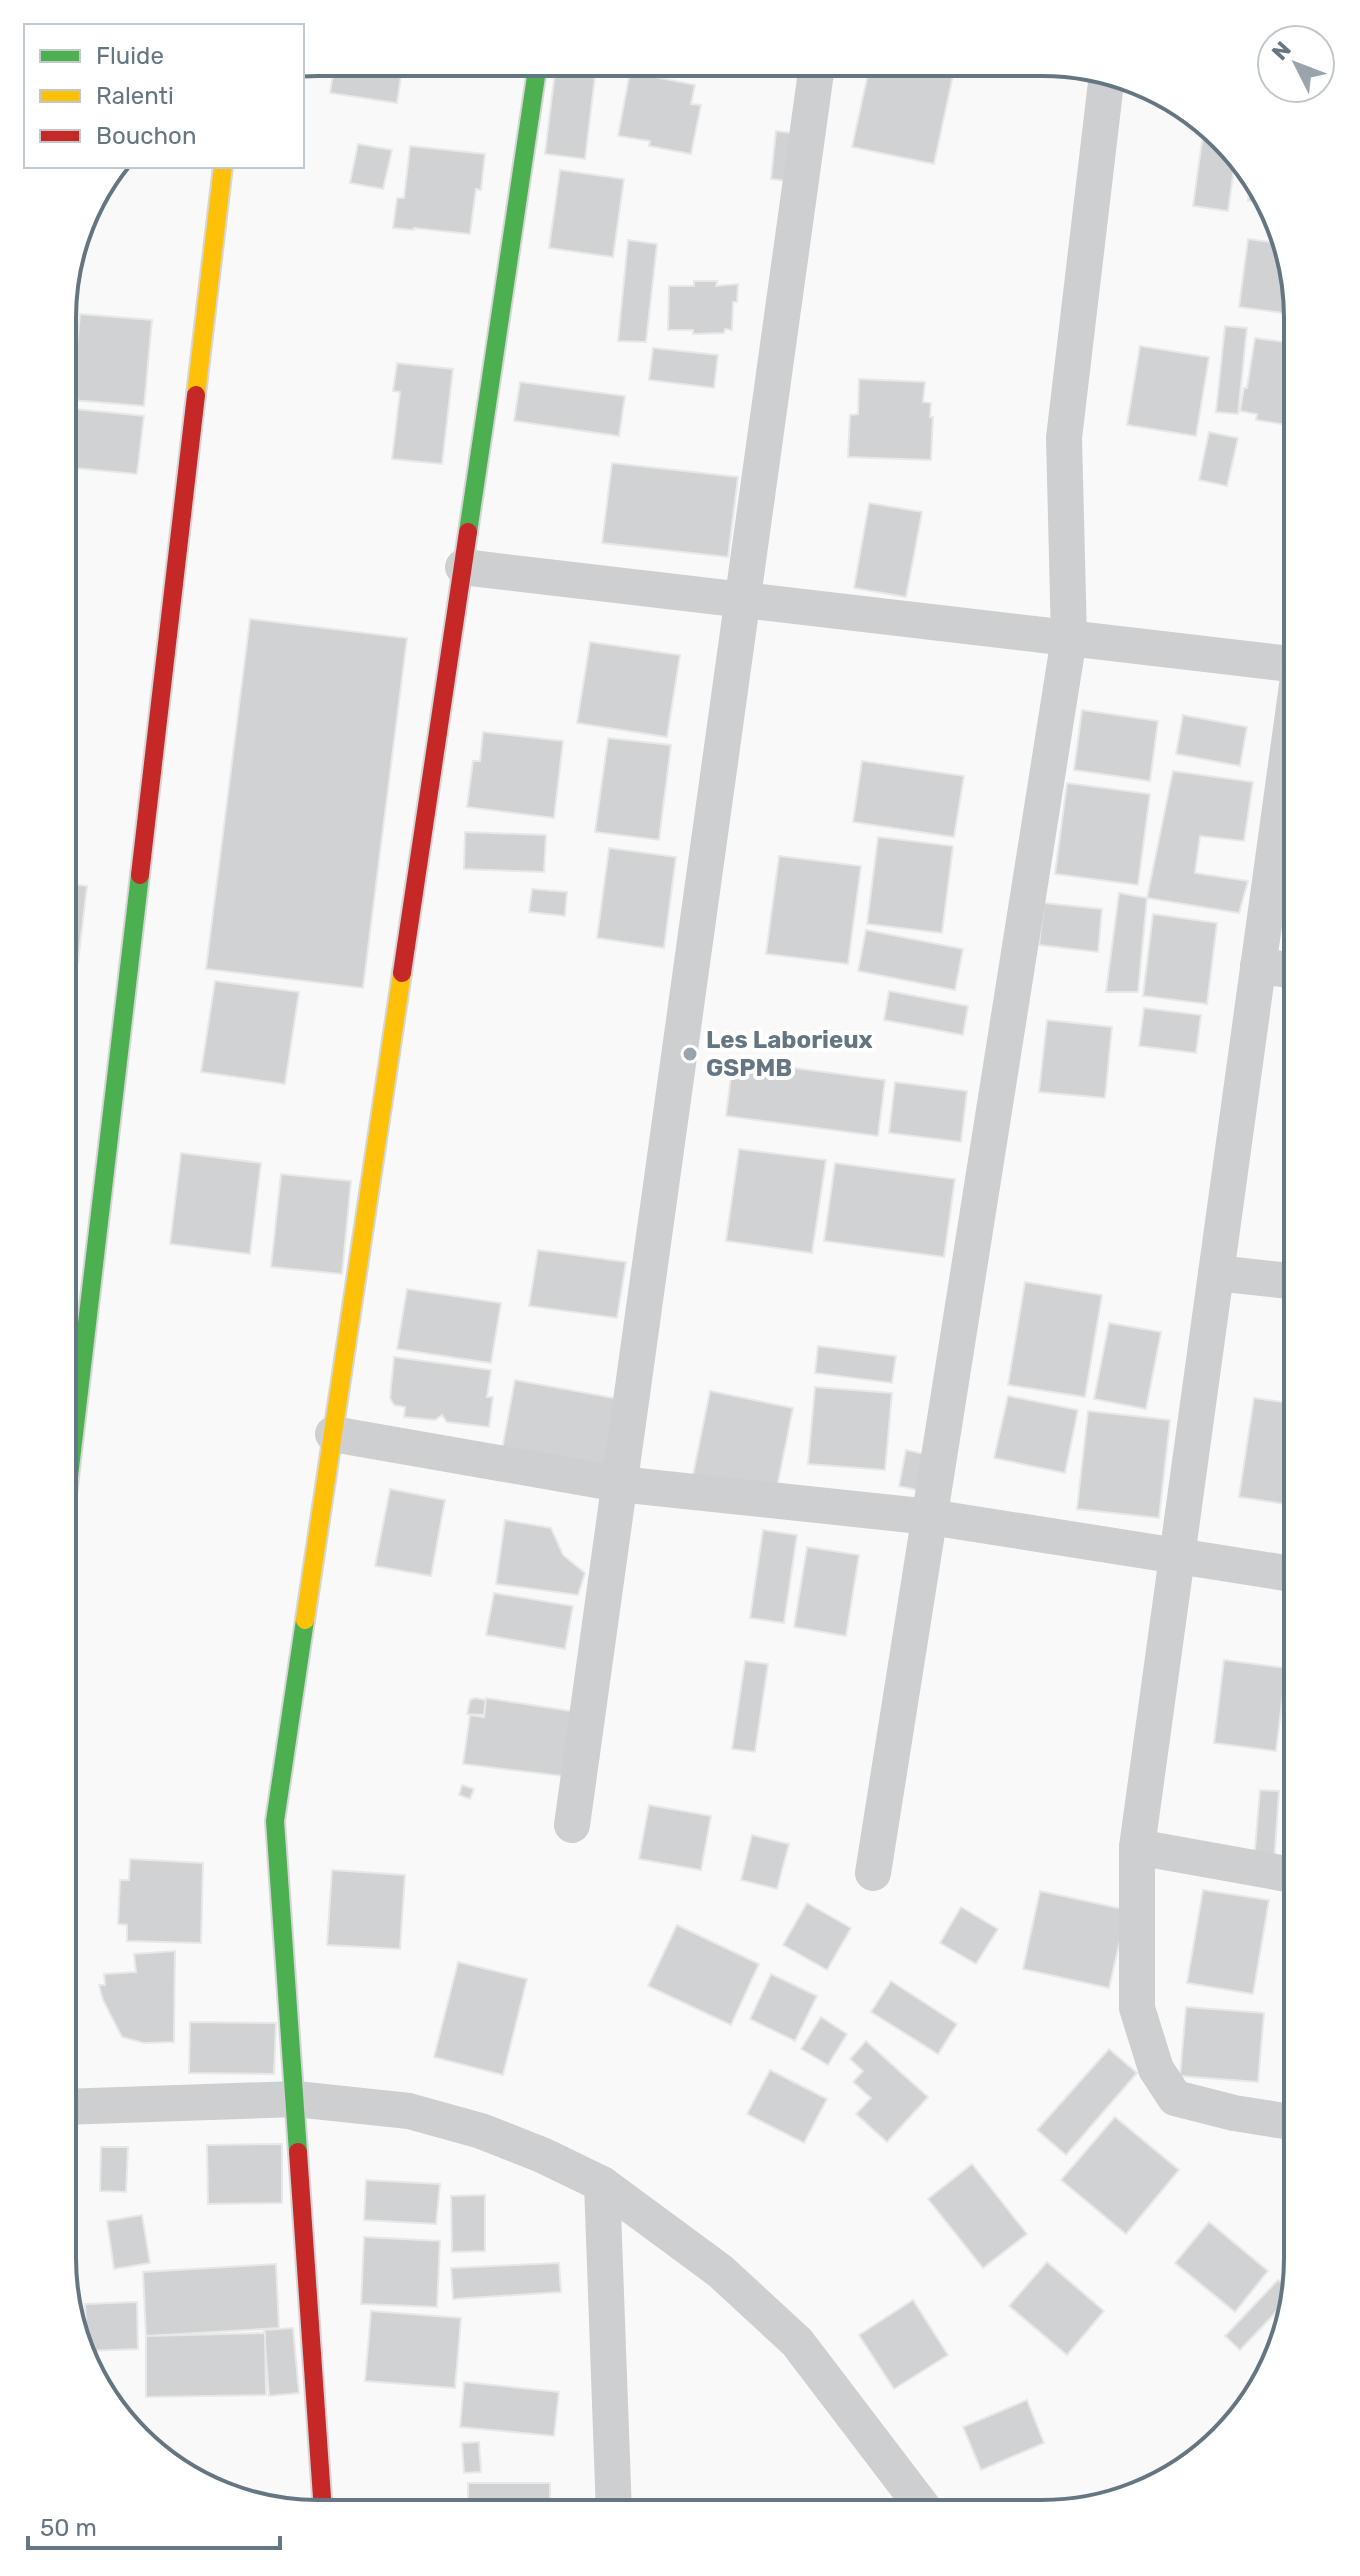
<svg xmlns="http://www.w3.org/2000/svg" width="1360" height="2576" viewBox="0 0 1360 2576" font-family="Rubik,sans-serif">
	<style>
		.building { fill: #d0d2d3; stroke: #e8e8e8; stroke-width: 2 }
		.lines { fill: none; stroke-linecap: round; stroke-linejoin: round }
		.fast-casing { stroke: #d5d6d7; stroke-width: 22 }
		.slow-casing { stroke: #d5d6d7; stroke-width: 22 }
		.jam-casing { stroke: #d5d6d7; stroke-width: 22 }
		.street { stroke: #cecfd0; stroke-width: 36 }
		.fast { stroke: #4caf50; stroke-width: 18 }
		.slow { stroke: #ffc107; stroke-width: 18 }
		.jam { stroke: #c62828; stroke-width: 18 }
		.poi-dot { fill: #99a4ac; stroke: #fff; stroke-width: 3 }
		.labels { text-anchor: middle; dominant-baseline: central; stroke-width: 8; stroke-linejoin: round; paint-order: stroke }
		.poi-label { font-size: 24px; font-weight: bold; fill: #657683; stroke: #fff; text-anchor: start }
		.rim { fill: none; stroke: #657683; stroke-width: 4 }
	</style>
	<rect width="100%" height="100%" fill="#f9f9f9"/>
	<!-- building -->
	<g class="building">
		<path d="M335 62 403 63 397 103 330 93Z"/>
		<path d="M556 63 596 68 585 159 545 154Z"/>
		<path d="M870 65 955 66 934 164 852 147Z"/>
		<path d="M630 72 695 85 691 104 701 105 691 154 649 146 650 141 618 136Z"/>
		<path d="M1197 119 1211 125 1235 161 1228 211 1193 206 1203 134H1196Z"/>
		<path d="M776 131 800 134 795 182 771 179Z"/>
		<path d="M358 144 392 150 383 189 350 183Z"/>
		<path d="M410 146 485 154 481 190 476 189 470 234 414 228V230L393 228 397 198H404Z"/>
		<path d="M560 170 624 179 613 257 549 248Z"/>
		<path d="M1250 185 1263 203 1248 201Z"/>
		<path d="M1248 239 1286 244 1298 315 1239 307Z"/>
		<path d="M628 240 657 244 646 342 618 341Z"/>
		<path d="M77 243 69 317 64 316V285Z"/>
		<path d="M694 281H717L716 286 738 284 737 302H733L732 330 725 329 724 333 693 334V330H668L669 286H694Z"/>
		<path d="M80 314 152 320 144 406 72 400Z"/>
		<path d="M64 326 69 327 64 374Z"/>
		<path d="M1225 326 1247 328 1238 414 1216 412Z"/>
		<path d="M1255 338 1298 344V420L1290 419 1288 425 1256 420 1257 414 1240 411 1244 388H1247Z"/>
		<path d="M1140 346 1209 357 1196 436 1127 425Z"/>
		<path d="M653 348 718 355 714 388 649 380Z"/>
		<path d="M397 363 453 369 442 464 392 459 400 392 393 391Z"/>
		<path d="M859 379 925 382 923 402 931 403 930 417H933L931 460 848 457 850 415 858 414Z"/>
		<path d="M520 382 625 396 619 436 514 421Z"/>
		<path d="M66 408 144 416 137 474 64 467Z"/>
		<path d="M1209 432 1238 438 1227 486 1199 480Z"/>
		<path d="M612 463 738 477 728 557 602 543Z"/>
		<path d="M869 503 922 512 906 597 854 588Z"/>
		<path d="M250 619 407 638 363 988 206 969Z"/>
		<path d="M590 642 680 655 667 737 577 723Z"/>
		<path d="M1082 710 1158 721 1150 781 1074 770Z"/>
		<path d="M1183 715 1247 727 1240 766 1176 754Z"/>
		<path d="M483 732 563 741 554 818 467 807 473 761H480Z"/>
		<path d="M608 738 671 745 659 840 595 832Z"/>
		<path d="M64 743 75 744 67 795H64Z"/>
		<path d="M862 761 964 776 954 837 853 822Z"/>
		<path d="M1173 771 1253 782 1244 841 1200 836 1195 873 1248 881 1239 913 1147 898Z"/>
		<path d="M1067 783 1150 794 1138 885 1055 874Z"/>
		<path d="M465 832 546 835 544 872 464 869Z"/>
		<path d="M878 837 953 846 942 933 867 924Z"/>
		<path d="M609 848 676 857 664 948 597 938Z"/>
		<path d="M779 856 861 866 848 964 766 954Z"/>
		<path d="M63 883 87 886 78 962 63 961Z"/>
		<path d="M532 889 567 892 565 916 529 912Z"/>
		<path d="M1119 893 1147 898 1138 992H1106Z"/>
		<path d="M1044 903 1102 909 1098 952 1039 945Z"/>
		<path d="M1153 914 1217 923 1207 1004 1143 996Z"/>
		<path d="M866 930 963 949 955 990 858 971Z"/>
		<path d="M215 981 299 992 285 1084 201 1072Z"/>
		<path d="M889 991 968 1006 963 1035 884 1020Z"/>
		<path d="M1144 1008 1201 1015 1196 1053 1139 1046Z"/>
		<path d="M1047 1020 1112 1027 1105 1098 1039 1092Z"/>
		<path d="M733 1060 885 1080 878 1136 726 1116Z"/>
		<path d="M895 1082 967 1091 961 1142 889 1133Z"/>
		<path d="M739 1149 826 1160 812 1253 726 1241Z"/>
		<path d="M181 1153 261 1163 250 1254 170 1244Z"/>
		<path d="M835 1163 955 1179 944 1257 824 1241Z"/>
		<path d="M281 1174 351 1181 342 1274 271 1267Z"/>
		<path d="M538 1250 626 1262 617 1318 529 1306Z"/>
		<path d="M1025 1282 1102 1295 1085 1397 1008 1385Z"/>
		<path d="M407 1289 501 1303 491 1363 397 1349Z"/>
		<path d="M1109 1323 1161 1332 1146 1409 1094 1399Z"/>
		<path d="M818 1346 896 1356 892 1383 815 1373Z"/>
		<path d="M394 1357 491 1370 487 1397H493L489 1427 447 1422 442 1415 435 1420 404 1417 405 1407 394 1405 390 1398Z"/>
		<path d="M515 1380 619 1399 606 1469 502 1450Z"/>
		<path d="M815 1387 892 1393 885 1470 808 1464Z"/>
		<path d="M710 1391 793 1408 776 1492 693 1475Z"/>
		<path d="M1008 1396 1078 1410 1065 1473 994 1458Z"/>
		<path d="M1254 1398 1298 1404V1506L1239 1497Z"/>
		<path d="M1088 1411 1170 1420 1159 1518 1077 1509Z"/>
		<path d="M906 1450 938 1457 930 1493 899 1486Z"/>
		<path d="M390 1489 445 1500 431 1576 375 1566Z"/>
		<path d="M505 1520 551 1528 563 1555 585 1573 578 1595 496 1584Z"/>
		<path d="M763 1530 797 1535 784 1623 750 1618Z"/>
		<path d="M807 1547 859 1555 846 1636 794 1627Z"/>
		<path d="M494 1593 573 1606 565 1649 486 1635Z"/>
		<path d="M1224 1660 1286 1668 1276 1751 1214 1743Z"/>
		<path d="M745 1661 768 1664 755 1752 732 1749Z"/>
		<path d="M475 1698 486 1700 484 1715 467 1714 470 1700Z"/>
		<path d="M486 1698 571 1711 563 1776 463 1764 470 1715 484 1717Z"/>
		<path d="M462 1785 474 1789 470 1799 459 1795Z"/>
		<path d="M1260 1790 1279 1791 1274 1863 1254 1861Z"/>
		<path d="M649 1805 711 1816 701 1870 639 1859Z"/>
		<path d="M752 1835 789 1844 777 1889 741 1880Z"/>
		<path d="M130 1859 203 1863 201 1943 127 1941V1925L118 1924 120 1880H129Z"/>
		<path d="M332 1870 405 1875 400 1949 327 1945Z"/>
		<path d="M1203 1890 1269 1900 1253 1994 1187 1983Z"/>
		<path d="M1040 1891 1127 1910 1109 1988 1023 1969Z"/>
		<path d="M807 1903 851 1928 827 1970 783 1945Z"/>
		<path d="M961 1907 998 1929 976 1964 940 1943Z"/>
		<path d="M677 1925 759 1964 731 2025 648 1986Z"/>
		<path d="M175 1951 174 2042 144 2043 122 2037 103 2000 99 1985H105L104 1974 136 1972 134 1954Z"/>
		<path d="M458 1962 527 1979 503 2075 434 2057Z"/>
		<path d="M771 1974 817 1996 795 2041 750 2019Z"/>
		<path d="M891 1981 957 2024 938 2054 871 2012Z"/>
		<path d="M1186 2007 1264 2013 1258 2082 1180 2076Z"/>
		<path d="M821 2017 847 2034 828 2065 801 2049Z"/>
		<path d="M190 2022 276 2023 274 2074 189 2073Z"/>
		<path d="M866 2041 928 2097 887 2142 856 2114 871 2098 853 2082 863 2071 850 2059Z"/>
		<path d="M1109 2049 1137 2073 1066 2155 1037 2130Z"/>
		<path d="M770 2070 827 2099 804 2143 747 2114Z"/>
		<path d="M1115 2117 1179 2170 1126 2234 1061 2180Z"/>
		<path d="M282 2144V2203L208 2204 207 2145Z"/>
		<path d="M101 2147H128L126 2192 100 2191Z"/>
		<path d="M972 2164 1027 2234 983 2268 928 2199Z"/>
		<path d="M366 2180 440 2184 436 2224 364 2220Z"/>
		<path d="M485 2195V2251L452 2252 451 2196Z"/>
		<path d="M142 2215 150 2263 114 2269 107 2221Z"/>
		<path d="M1209 2222 1268 2271 1235 2312 1175 2263Z"/>
		<path d="M364 2237 440 2241 437 2307 361 2304Z"/>
		<path d="M1047 2262 1104 2311 1067 2355 1009 2306Z"/>
		<path d="M559 2263 561 2292 453 2299 451 2268Z"/>
		<path d="M276 2264 279 2328 146 2336 143 2272Z"/>
		<path d="M1278 2280 1293 2294 1240 2350 1225 2336Z"/>
		<path d="M913 2300 948 2355 894 2389 859 2335Z"/>
		<path d="M137 2302 138 2349 87 2351 85 2304Z"/>
		<path d="M371 2311 461 2318 455 2388 365 2381Z"/>
		<path d="M293 2328 299 2393 269 2396 264 2330Z"/>
		<path d="M265 2333 266 2395 146 2397V2336Z"/>
		<path d="M464 2382 559 2392 554 2436 460 2427Z"/>
		<path d="M1027 2400 1044 2443 981 2470 963 2427Z"/>
		<path d="M479 2442 481 2472 464 2473 462 2443Z"/>
		<path d="M468 2483H550V2513L468 2512Z"/>
	</g>
	<g class="lines">
		<defs>
			<g id="fast">
				<path d="M468 532 538 63"/>
				<path d="M63 1527 140 875"/>
				<path d="M298 2152 275 1821 305 1620"/>
			</g>
			<g id="slow">
				<path d="M196 395 223 166"/>
				<path d="M305 1620 402 973"/>
			</g>
			<g id="jam">
				<path d="M140 875 196 395"/>
				<path d="M402 973 468 532"/>
				<path d="M298 2152 323 2512"/>
			</g>
		</defs>
		<!-- fast casing -->
		<use href="#fast" class="fast-casing"/>
		<!-- slow casing -->
		<use href="#slow" class="slow-casing"/>
		<!-- jam casing -->
		<use href="#jam" class="jam-casing"/>
		<!-- street -->
		<g class="street">
			<path d="M463 567 1298 665"/>
			<path d="M1258 966 1298 971"/>
			<path d="M1216 1273 1298 1282"/>
			<path d="M333 1434 619 1484 930 1517 1298 1575"/>
			<path d="M572 1825 817 65"/>
			<path d="M1137 1847 1298 1876"/>
			<path d="M873 1873 1069 638 1064 438 1107 74"/>
			<path d="M62 2107 296 2099 409 2111 481 2131 542 2155 602 2184 720 2271 797 2342 928 2514"/>
			<path d="M1297 2123 1234 2113 1175 2098 1156 2069 1137 2008V1847L1298 678"/>
			<path d="M602 2184 614 2513"/>
		</g>
		<!-- fast -->
		<use href="#fast" class="fast"/>
		<!-- slow -->
		<use href="#slow" class="slow"/>
		<!-- jam -->
		<use href="#jam" class="jam"/>
	</g>
	<!-- markers -->
	<circle class="poi-dot" cx="690" cy="1054" r="8"/>
	<g class="labels">
		<!-- poi labels -->
		<g class="poi-label">
			<text x="706" y="1040">Les Laborieux<tspan x="706" dy="28">GSPMB</tspan></text>
		</g>
	</g>
	<!-- crop -->
	<path d="M0 0H1360V2576H0ZM318 76H1042A242 242 0 0 1 1284 318V2258A242 242 0 0 1 1042 2500H318A242 242 0 0 1 76 2258V318A242 242 0 0 1 318 76Z" fill="#fff" fill-rule="evenodd"/>
	<path class="rim" d="M318 76H1042A242 242 0 0 1 1284 318V2258A242 242 0 0 1 1042 2500H318A242 242 0 0 1 76 2258V318A242 242 0 0 1 318 76Z"/>
	<!-- legend -->
	<rect x="24" y="24" width="280" height="144" fill="#ffffff" stroke="#c1c8cd" stroke-width="2"/>
	<rect x="40" y="50" width="40" height="12" fill="#4caf50" stroke="#c1c8cd" stroke-width="2"/>
	<text x="96" y="64" font-size="24" fill="#657683">Fluide</text>
	<rect x="40" y="90" width="40" height="12" fill="#ffc107" stroke="#c1c8cd" stroke-width="2"/>
	<text x="96" y="104" font-size="24" fill="#657683">Ralenti</text>
	<rect x="40" y="130" width="40" height="12" fill="#c62828" stroke="#c1c8cd" stroke-width="2"/>
	<text x="96" y="144" font-size="24" fill="#657683">Bouchon</text>
	<!-- north arrow -->
	<g transform="translate(1296 64) rotate(312)"><circle r="38" fill="#ffffff" stroke="#c1c8cd" stroke-width="2"/>
	<path d="M0-6L14 30L0 20L-14 30Z" fill="#99a4ac"/>
	<text y="-12" font-size="22" font-weight="bold" text-anchor="middle" fill="#657683">N</text>
	</g>
	<!-- scale -->
	<path d="M28 2536v12h252v-12" fill="none" stroke="#657683" stroke-width="4"/>
	<text x="40" y="2536" font-size="24" fill="#657683" stroke="#ffffff" stroke-width="6" paint-order="stroke">50 m</text>
</svg>
